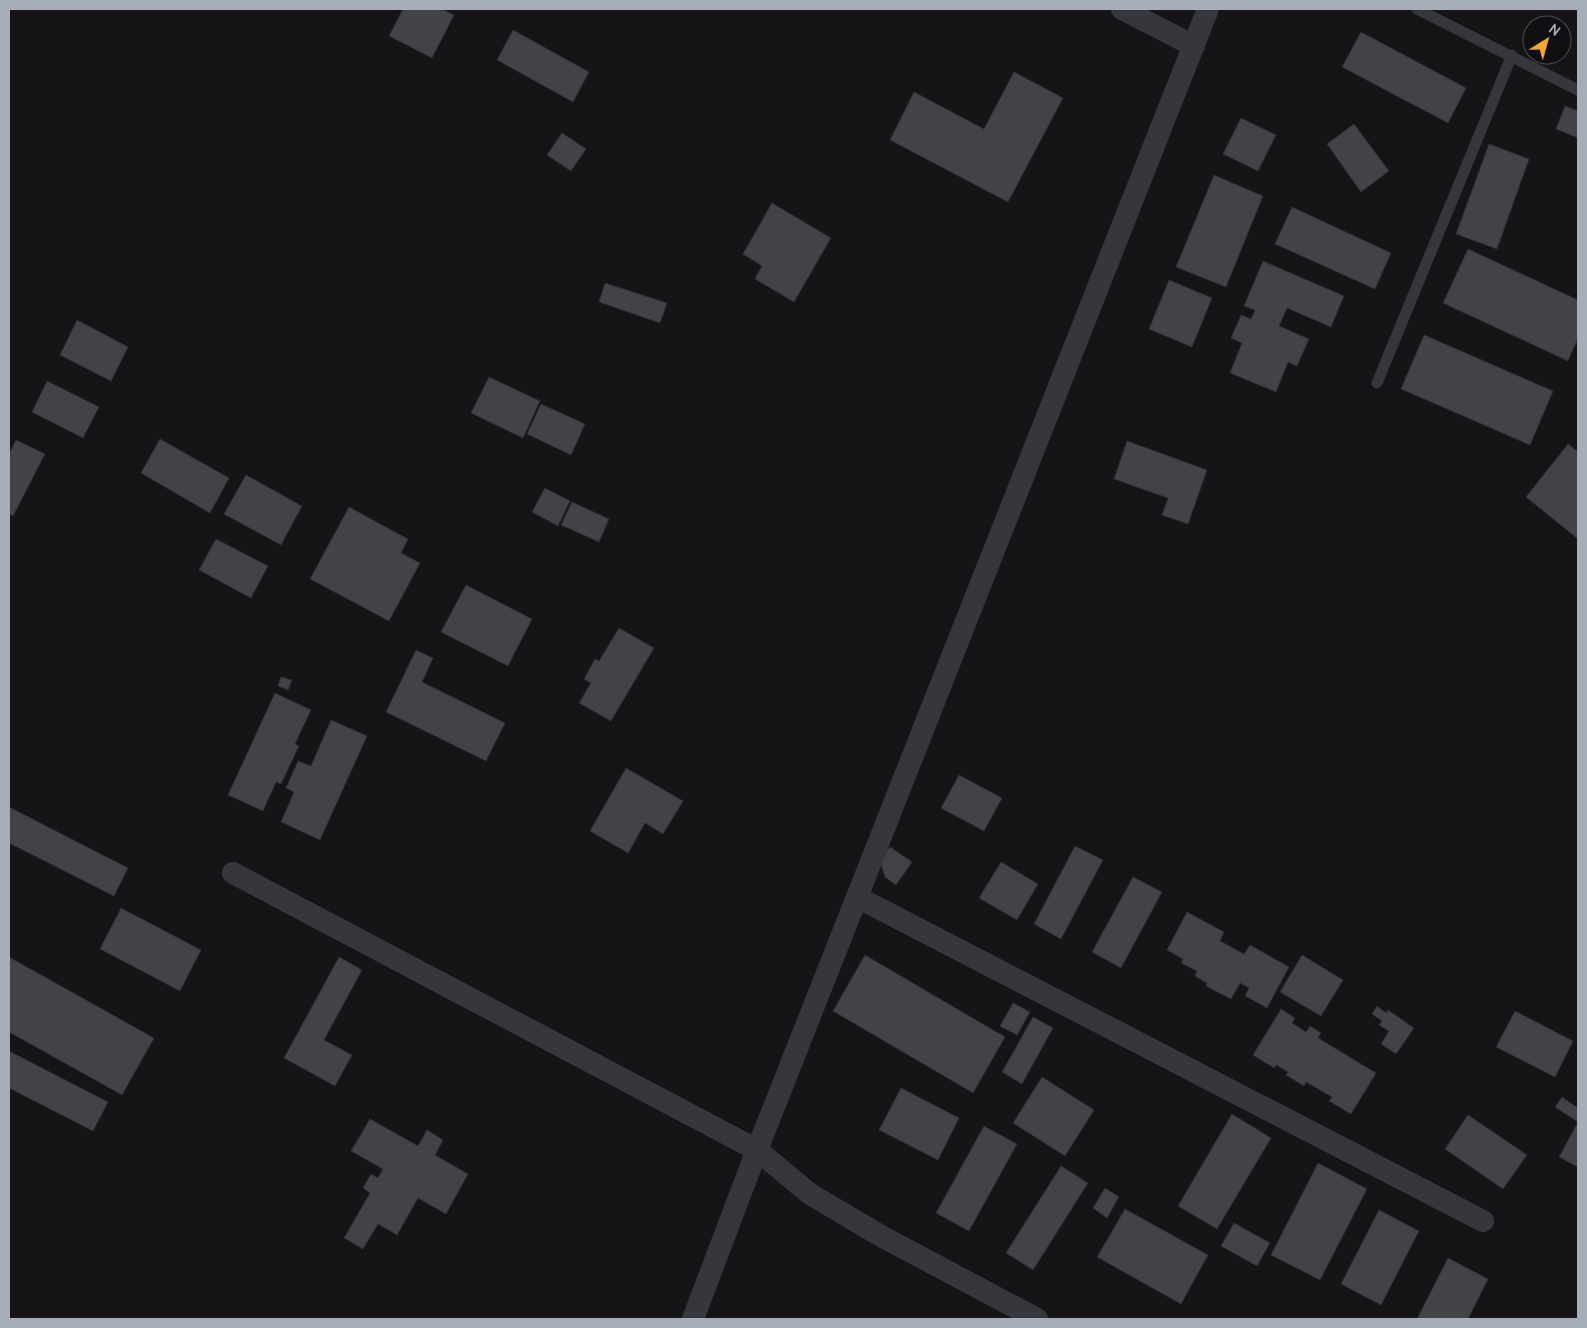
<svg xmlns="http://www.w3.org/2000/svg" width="1587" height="1328" viewBox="0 0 1587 1328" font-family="Cabin,sans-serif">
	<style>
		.building { fill: #414347; stroke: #2f2f33 }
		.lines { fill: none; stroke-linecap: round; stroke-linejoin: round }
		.service { stroke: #36373c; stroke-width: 11 }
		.minor { stroke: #36373c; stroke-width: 22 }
	</style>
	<rect width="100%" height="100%" fill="#151517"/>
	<!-- building -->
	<g class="building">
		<path d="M403 9H442L454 15 432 58 389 36Z"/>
		<path d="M513 30 589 72 573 102 497 60Z"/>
		<path d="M1361 32 1466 88 1448 123 1342 67Z"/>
		<path d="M1014 72 1063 98 1008 202 890 140 914 92 984 129Z"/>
		<path d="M1565 106 1578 111V138L1556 129Z"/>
		<path d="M1241 118 1276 135 1258 171 1223 154Z"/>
		<path d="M1354 124 1389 171 1361 192 1327 144Z"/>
		<path d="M562 133 586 149 571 171 547 155Z"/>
		<path d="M1489 144 1529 159 1497 249 1456 234Z"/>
		<path d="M1214 175 1263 196 1226 287 1176 267Z"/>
		<path d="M772 203 831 238 794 302 755 279 762 266 743 254Z"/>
		<path d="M1292 207 1391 253 1375 289 1275 244Z"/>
		<path d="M1468 249 1578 300V338L1568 361 1443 303Z"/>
		<path d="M1263 261 1344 296 1331 327 1287 308 1279 326 1309 339 1297 366 1288 362 1276 392 1230 373 1242 343 1231 338 1241 315 1251 319 1255 310 1244 306Z"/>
		<path d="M1169 280 1212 298 1192 347 1149 329Z"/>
		<path d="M605 283 667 303 660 323 599 302Z"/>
		<path d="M77 320 128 347 111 381 60 355Z"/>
		<path d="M1424 335 1553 391 1530 445 1401 389Z"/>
		<path d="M489 377 540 401 523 438 471 413Z"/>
		<path d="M47 381 99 407 83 438 32 412Z"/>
		<path d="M541 404 585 424 571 455 527 434Z"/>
		<path d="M160 439 229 478 210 513 141 473Z"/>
		<path d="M16 440 45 454 13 516 9 514V454Z"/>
		<path d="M1127 441 1207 470 1188 524 1162 515 1168 498 1114 479Z"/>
		<path d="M1568 444 1578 452V539L1526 497Z"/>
		<path d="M246 475 302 506 281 545 224 514Z"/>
		<path d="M545 488 570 501 558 526 532 512Z"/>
		<path d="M572 502 609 519 599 542 561 525Z"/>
		<path d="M349 507 408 539 401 553 420 563 389 621 310 579Z"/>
		<path d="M216 539 268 566 251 598 199 570Z"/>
		<path d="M466 585 532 619 508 666 441 632Z"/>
		<path d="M619 628 654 648 611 721 579 703 591 683 584 679 595 659 599 661Z"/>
		<path d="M416 650 433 658 422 682 505 723 486 761 386 712Z"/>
		<path d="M281 677 292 680 288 690 278 686Z"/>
		<path d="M275 693 311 710 295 744 299 746 281 784 276 782 263 811 228 795Z"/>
		<path d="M331 720 367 736 320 840 281 822 294 792 286 788 298 761 311 766Z"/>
		<path d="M626 768 683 801 663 834 645 823 628 853 590 831Z"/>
		<path d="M959 775 1002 798 984 831 941 808Z"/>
		<path d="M9 807 128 868 114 896 9 843Z"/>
		<path d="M1075 846 1103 860 1061 939 1034 924Z"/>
		<path d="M890 847 912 862 896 885 885 877 880 861Z"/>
		<path d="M1001 862 1038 884 1017 920 979 898Z"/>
		<path d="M1133 877 1162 892 1121 968 1092 952Z"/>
		<path d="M121 908 201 950 180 991 100 949Z"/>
		<path d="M1187 912 1224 932 1220 941 1244 954 1250 945 1289 967 1267 1008 1245 996 1249 988 1240 983 1231 999 1206 986 1207 983 1195 976 1197 971 1181 963 1183 959 1167 950Z"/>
		<path d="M865 955 1005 1037 973 1093 833 1011Z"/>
		<path d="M1302 955 1343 980 1321 1016 1280 992Z"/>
		<path d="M9 957 154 1038 122 1095 9 1032Z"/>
		<path d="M339 957 362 970 324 1040 352 1055 335 1086 284 1058Z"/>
		<path d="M1013 1003 1030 1012 1017 1035 1000 1026Z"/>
		<path d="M1377 1006 1386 1013 1388 1010 1414 1028 1396 1054 1381 1044 1389 1031 1379 1025 1382 1021 1372 1014Z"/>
		<path d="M1281 1009 1295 1018 1292 1023 1306 1032 1310 1026 1321 1033 1318 1038 1376 1073 1351 1114 1329 1101 1332 1097 1306 1082 1304 1086 1286 1075 1288 1072 1276 1065 1274 1068 1253 1055Z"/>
		<path d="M1515 1011 1573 1041 1555 1077 1496 1047Z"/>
		<path d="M1033 1017 1053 1028 1022 1084 1002 1072Z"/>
		<path d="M9 1051 108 1102 93 1131 9 1088Z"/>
		<path d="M1042 1077 1094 1110 1065 1156 1013 1123Z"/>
		<path d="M901 1088 959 1118 938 1160 879 1130Z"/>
		<path d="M1562 1097 1578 1108V1122L1555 1107Z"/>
		<path d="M1232 1114 1271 1138 1217 1229 1178 1206Z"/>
		<path d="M1468 1115 1527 1155 1503 1189 1445 1149Z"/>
		<path d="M370 1119 418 1146 427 1130 443 1140 435 1155 468 1174 446 1214 418 1198 397 1235 378 1224 363 1249 344 1238 370 1193 363 1188 371 1174 378 1178 383 1169 351 1151Z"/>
		<path d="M1578 1122V1167L1559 1157Z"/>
		<path d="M984 1126 1017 1144 969 1231 936 1213Z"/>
		<path d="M1318 1163 1367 1189 1320 1280 1271 1255Z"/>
		<path d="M1061 1166 1088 1183 1033 1270 1006 1253Z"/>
		<path d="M1105 1188 1119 1197 1107 1218 1093 1208Z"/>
		<path d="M1125 1209 1208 1255 1181 1304 1097 1257Z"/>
		<path d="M1379 1210 1419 1231 1381 1305 1341 1284Z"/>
		<path d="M1234 1223 1270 1243 1257 1266 1221 1246Z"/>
		<path d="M1448 1258 1488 1279 1468 1319H1417Z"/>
	</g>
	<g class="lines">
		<!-- service -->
		<g class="service">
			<path d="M1417 9 1578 90"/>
			<path d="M1377 383 1512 55"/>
		</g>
		<!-- minor -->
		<g class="minor">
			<path d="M1122 9 1194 46"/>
			<path d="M233 873 757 1150 810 1194 881 1236 1037 1319"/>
			<path d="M857 897 1483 1221"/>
			<path d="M693 1319 757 1150 1208 9"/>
		</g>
	</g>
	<!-- border -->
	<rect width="1587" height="1328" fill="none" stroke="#a7adb7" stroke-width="20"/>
	<!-- north arrow -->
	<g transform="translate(1547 40) rotate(37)"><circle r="24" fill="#101012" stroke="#4c4f54"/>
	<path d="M0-4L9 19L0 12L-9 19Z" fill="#f2a732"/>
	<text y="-8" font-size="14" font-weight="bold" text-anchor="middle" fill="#a7adb7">N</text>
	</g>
</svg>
